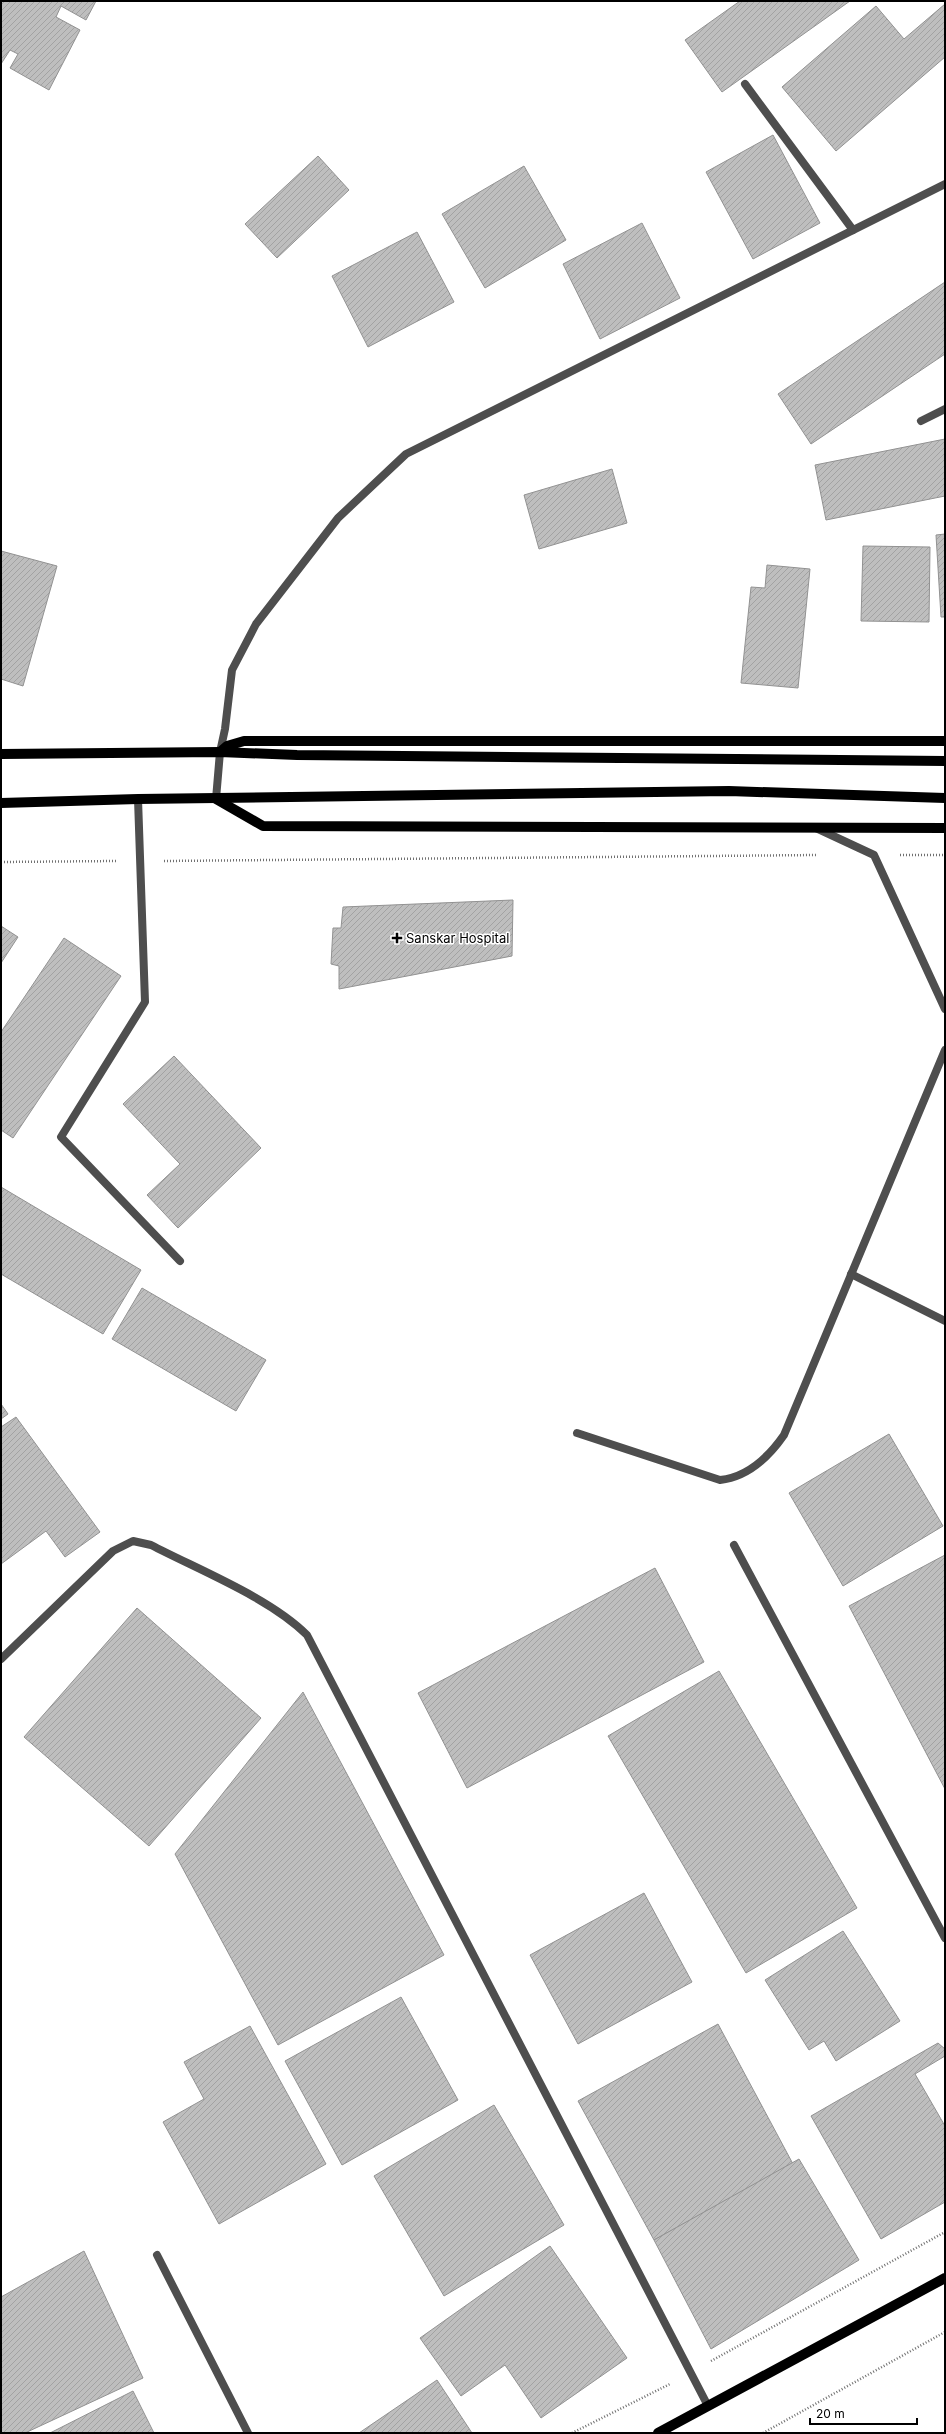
<svg xmlns="http://www.w3.org/2000/svg" width="946" height="2434" viewBox="0 0 946 2434" font-family="Inter,sans-serif">
	<style>
		.building { fill: url(#building-hatch); stroke: #929292 }
		.lines { fill: none; stroke-linecap: round; stroke-linejoin: round }
		.path { stroke: #707070; stroke-width: 2.5; stroke-dasharray: 1 2; stroke-linecap: butt }
		.service { stroke: #4e4e4e; stroke-width: 8 }
		.minor { stroke: #4e4e4e; stroke-width: 8 }
		.primary { stroke: #000; stroke-width: 10 }
		.poi-dot { fill: #000; stroke: #fff; stroke-width: 1.5 }
		.labels { text-anchor: middle; dominant-baseline: central; stroke-width: 3; stroke-linejoin: round; paint-order: stroke }
		.poi-label { font-size: 13px; fill: #000; stroke: #fff; text-anchor: start }
	</style>
	<defs>
		<pattern id="building-hatch" width="6" height="6" patternUnits="userSpaceOnUse"><rect width="6" height="6" fill="#bebebe"/><path d="M-1 1l2-2M0 6l6-6M5 7l2-2" fill="none" stroke="#a2a2a2"/></pattern>
	</defs>
	<rect width="100%" height="100%" fill="#fff"/>
	<!-- building -->
	<g class="building">
		<path d="M1 1H96L86 20 61 6 56 17 80 30 49 90 10 68 18 54 10 50 1 64Z"/>
		<path d="M740 1H850L722 92 685 40Z"/>
		<path d="M945 4V57L836 151 782 87 876 6 904 39Z"/>
		<path d="M773 135 820 223 753 259 706 172Z"/>
		<path d="M318 156 349 190 277 258 245 224Z"/>
		<path d="M524 166 566 240 485 288 442 214Z"/>
		<path d="M642 223 680 298 600 339 563 264Z"/>
		<path d="M417 232 454 302 368 347 332 276Z"/>
		<path d="M945 282V354L811 444 778 394Z"/>
		<path d="M945 439V496L826 520 815 465Z"/>
		<path d="M612 469 627 523 539 549 524 495Z"/>
		<path d="M945 534V617H941L936 535Z"/>
		<path d="M863 546 930 547 929 622 861 621Z"/>
		<path d="M1 551 57 566 23 686 1 679Z"/>
		<path d="M767 565 810 569 798 688 741 683 751 587 765 588Z"/>
		<path d="M513 900 512 956 339 989V966L331 964 333 928H341L343 907Z"/>
		<path d="M1 926 18 937 1 963Z"/>
		<path d="M64 938 121 976 13 1138 1 1130V1032Z"/>
		<path d="M174 1056 261 1148 178 1228 147 1195 180 1164 123 1104Z"/>
		<path d="M1 1187 141 1270 103 1334 1 1274Z"/>
		<path d="M142 1288 266 1360 236 1411 112 1339Z"/>
		<path d="M1 1404 8 1414 1 1419Z"/>
		<path d="M16 1417 100 1532 65 1557 46 1531 1 1564V1427Z"/>
		<path d="M889 1434 943 1526 843 1586 789 1493Z"/>
		<path d="M945 1555V1789L849 1606Z"/>
		<path d="M655 1568 704 1662 467 1788 418 1693Z"/>
		<path d="M137 1608 261 1718 149 1846 24 1737Z"/>
		<path d="M719 1671 857 1908 746 1973 608 1736Z"/>
		<path d="M303 1692 444 1955 278 2045 175 1854Z"/>
		<path d="M644 1893 692 1982 578 2044 530 1955Z"/>
		<path d="M843 1931 900 2021 836 2061 824 2041 809 2050 765 1980Z"/>
		<path d="M401 1997 458 2100 342 2165 285 2061Z"/>
		<path d="M718 2024 793 2164 654 2240 578 2101Z"/>
		<path d="M250 2026 326 2164 219 2224 163 2122 204 2099 184 2062Z"/>
		<path d="M938 2043 945 2049V2056L915 2074 945 2126V2202L881 2239 811 2116Z"/>
		<path d="M494 2105 564 2225 444 2296 374 2176Z"/>
		<path d="M799 2159 859 2260 711 2349 654 2240Z"/>
		<path d="M550 2246 627 2358 541 2418 505 2365 461 2396 420 2338Z"/>
		<path d="M84 2251 143 2378 25 2433H1V2297Z"/>
		<path d="M437 2380 472 2433H359Z"/>
		<path d="M133 2391 154 2433H50Z"/>
	</g>
	<g class="lines">
		<!-- path -->
		<g class="path">
			<path d="M900 855H945"/>
			<path d="M164 861 817 855"/>
			<path d="M1 862 117 861"/>
			<path d="M711 2361 945 2232"/>
			<path d="M572 2433 670 2384"/>
			<path d="M763 2433 945 2332"/>
		</g>
		<!-- service -->
		<g class="service">
			<path d="M816 828 874 855 945 1009"/>
			<path d="M851 1274 945 1321"/>
			<path d="M577 1433 720 1480C748 1477 768 1458 784 1435L945 1050"/>
			<path d="M734 1545 945 1938"/>
			<path d="M1 1659 113 1551 133 1541 151 1545C199 1570 270 1598 307 1635L708 2406"/>
			<path d="M157 2255 248 2433"/>
		</g>
		<!-- minor -->
		<g class="minor">
			<path d="M745 84 853 230"/>
			<path d="M921 421 945 409"/>
			<path d="M138 799 145 1002 61 1137 180 1261"/>
			<path d="M216 799 220 752 225 729 232 670 256 624 338 518 406 454 945 184"/>
		</g>
		<!-- primary -->
		<g class="primary">
			<path d="M220 752 227 746 244 741H945"/>
			<path d="M1 754 220 752 297 755 945 761"/>
			<path d="M216 799 263 826 945 828"/>
			<path d="M1 803 138 799 729 791 945 798"/>
			<path d="M658 2433 945 2278"/>
		</g>
	</g>
	<!-- markers -->
	<path class="poi-dot" d="M395 932h4v4h4v4h-4v4h-4v-4h-4v-4h4z"/>
	<g class="labels">
		<!-- poi labels -->
		<g class="poi-label">
			<text x="406" y="938">Sanskar Hospital</text>
		</g>
	</g>
	<!-- border -->
	<rect width="946" height="2434" fill="none" stroke="#000000" stroke-width="4"/>
	<!-- scale -->
	<path d="M810 2418v6h107v-6" fill="none" stroke="#000000" stroke-width="2"/>
	<text x="816" y="2418" font-size="12" fill="#000000" stroke="#ffffff" stroke-width="3" paint-order="stroke">20 m</text>
</svg>
